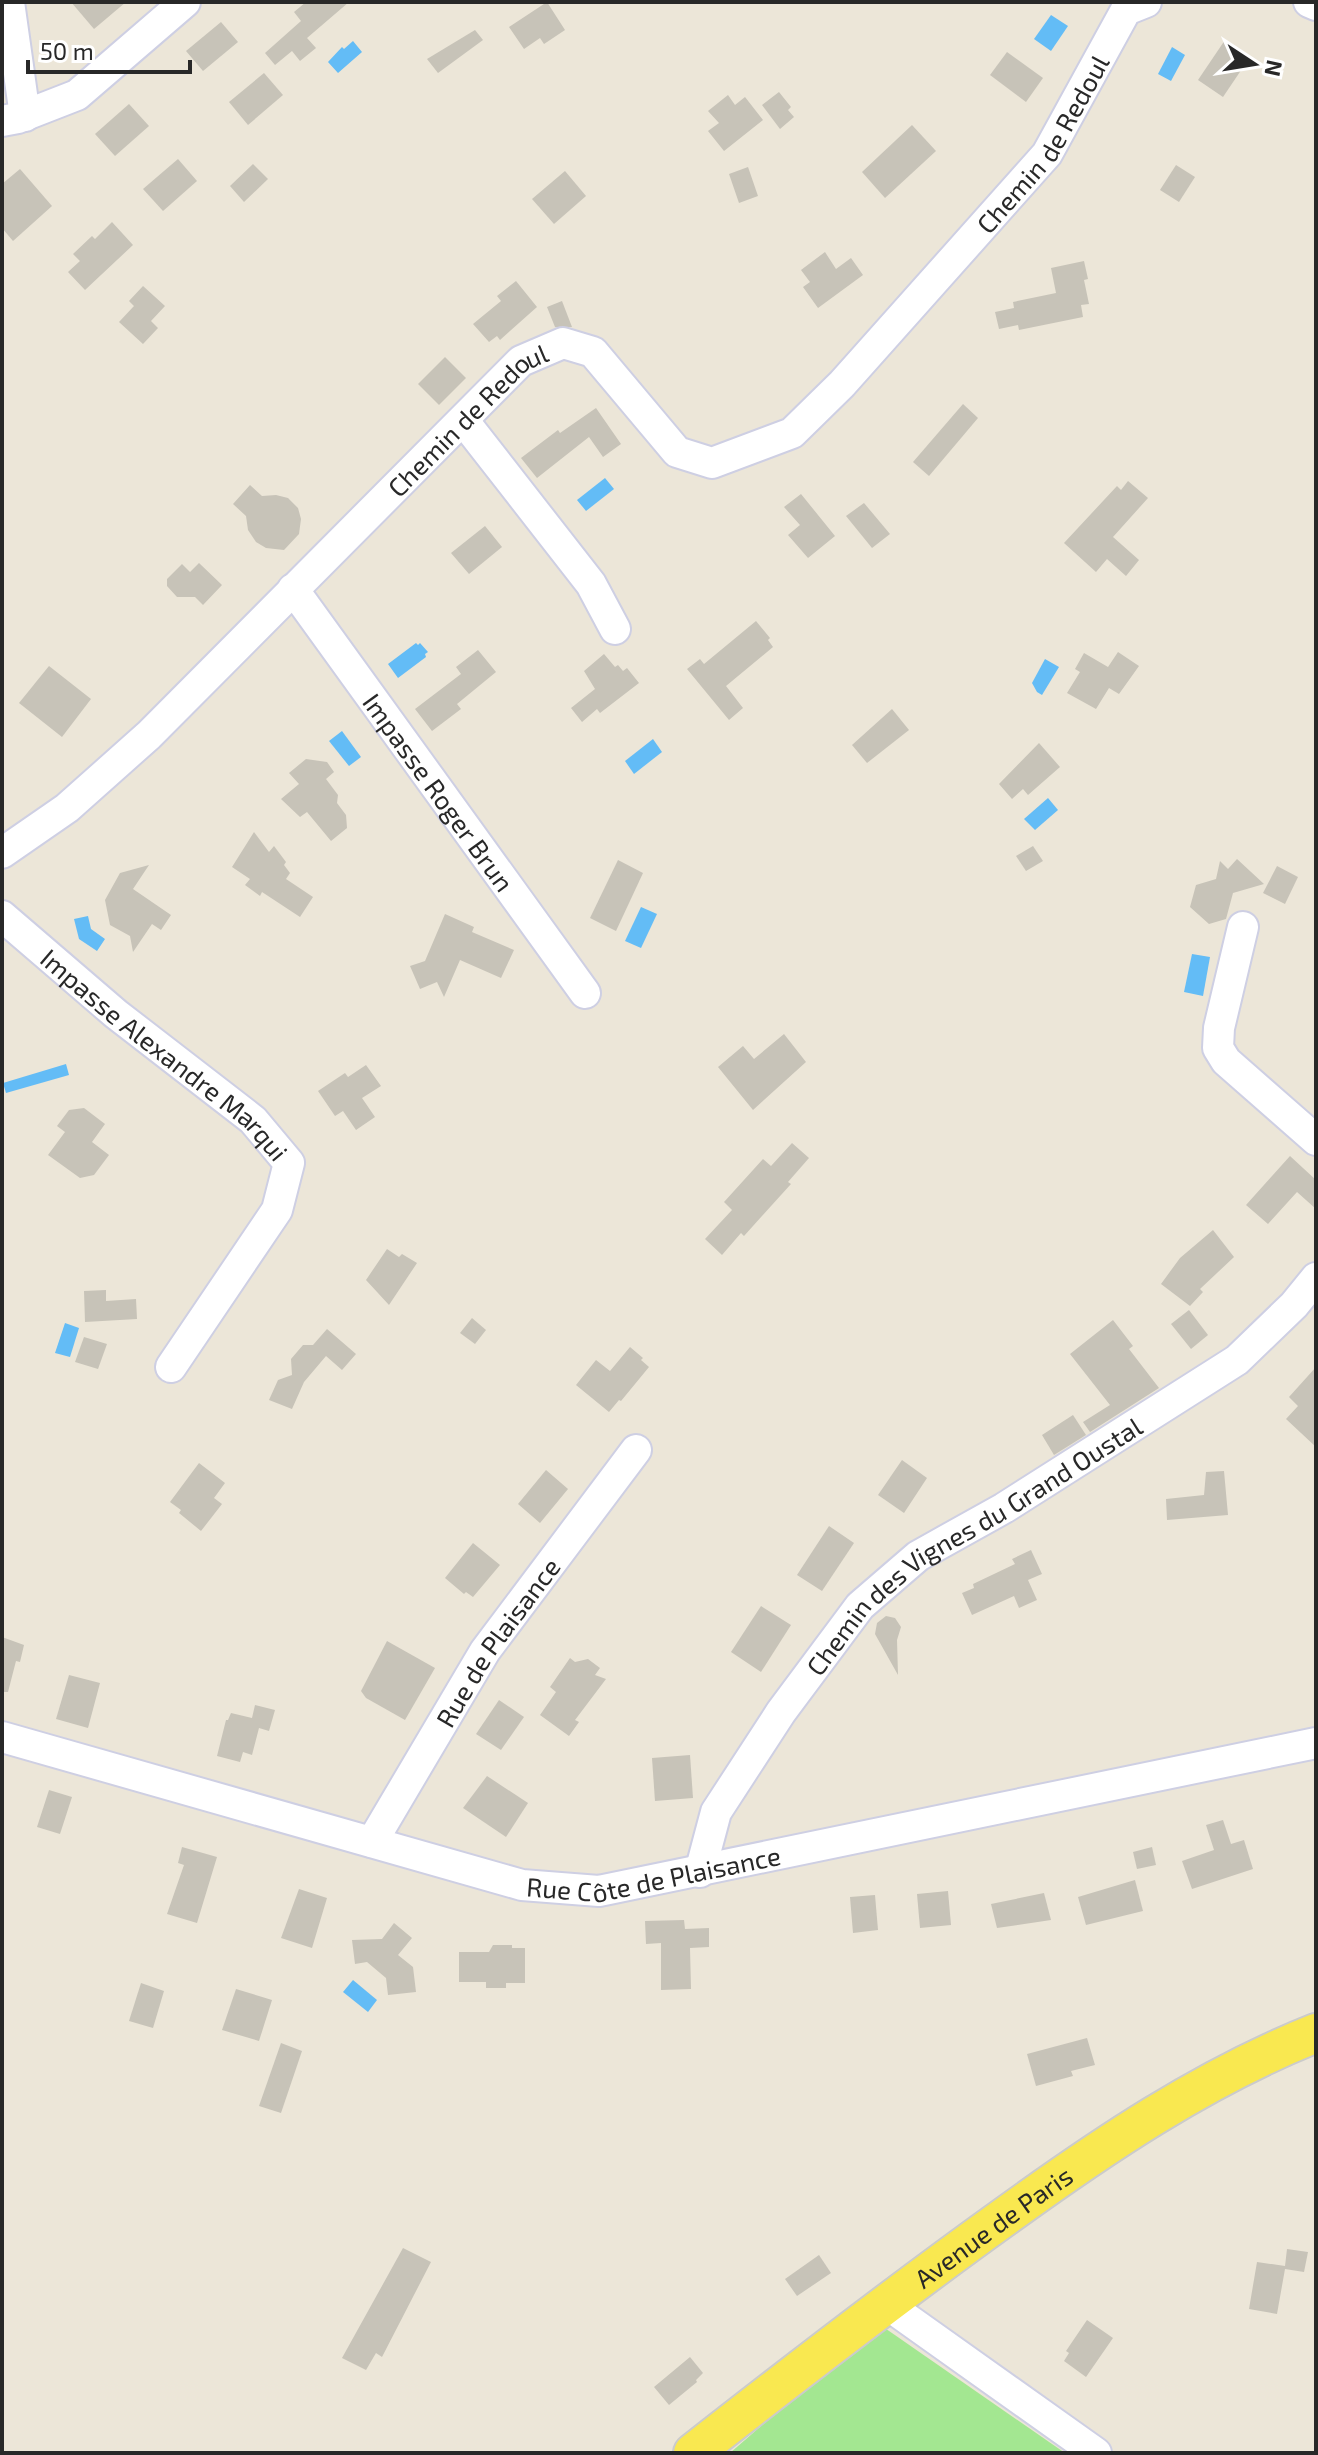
<svg xmlns="http://www.w3.org/2000/svg" width="1318" height="2455" viewBox="0 0 1318 2455" font-family="'Exo 2',sans-serif">
	<style>
		.green { fill: #a3e791 }
		.water { fill: #63bcf6 }
		.building { fill: #c7c3b8 }
		.lines { fill: none; stroke-linecap: round; stroke-linejoin: round }
		.minor-casing { stroke: #cecfe3; stroke-width: 34 }
		.major-casing { stroke: #cbcbcb; stroke-width: 42 }
		.minor { stroke: #fff; stroke-width: 30 }
		.major { stroke: #f9e850; stroke-width: 38 }
		.labels { text-anchor: middle; dominant-baseline: central; stroke-width: 7; stroke-linejoin: round; paint-order: stroke }
		.street-label { font-size: 26px; fill: #282828; stroke: #fff }
	</style>
	<rect width="100%" height="100%" fill="#ece6d8"/>
	<!-- green -->
	<path class="green" d="M879 2324 1065 2453H730Z"/>
	<!-- water -->
	<g class="water">
		<path d="M1051 15 1068 26 1051 51 1034 39Z"/>
		<path d="M353 41 362 52 338 73 328 62 342 47 344 49Z"/>
		<path d="M1172 47 1185 55 1171 81 1158 74Z"/>
		<path d="M605 478 614 489 586 511 577 500Z"/>
		<path d="M416 643 418 645 420 643 428 652 425 654 426 657 398 678 388 664Z"/>
		<path d="M1045 659 1059 667 1042 695 1037 692 1032 683Z"/>
		<path d="M342 731 361 757 349 766 329 741Z"/>
		<path d="M653 739 662 752 634 774 625 761Z"/>
		<path d="M1048 798 1058 810 1035 830 1024 819Z"/>
		<path d="M641 907 657 914 641 948 625 941Z"/>
		<path d="M88 916 91 929 105 939 97 951 79 939 74 919Z"/>
		<path d="M1192 954 1210 957 1203 996 1184 992Z"/>
		<path d="M66 1064 69 1075 6 1093 3 1083Z"/>
		<path d="M65 1323 79 1328 70 1357 55 1353Z"/>
		<path d="M353 1980 377 2000 368 2012 343 1992Z"/>
	</g>
	<!-- building -->
	<g class="building">
		<path d="M71 2H126L94 29Z"/>
		<path d="M306 2H349L307 38 316 48 300 61 292 51 275 65 265 53 301 21 294 12Z"/>
		<path d="M547 2 565 30 544 44 540 38 524 49 509 27Z"/>
		<path d="M221 22 238 42 203 71 186 51Z"/>
		<path d="M475 30 483 40 438 73 427 59Z"/>
		<path d="M1225 40 1250 57 1223 97 1198 80Z"/>
		<path d="M1007 52 1043 78 1026 102 990 75Z"/>
		<path d="M264 73 283 95 248 125 229 102Z"/>
		<path d="M779 92 791 107 788 110 794 117 780 129 762 105Z"/>
		<path d="M728 95 735 105 745 97 763 120 724 151 708 131 719 123 708 111Z"/>
		<path d="M129 104 149 126 115 156 95 134Z"/>
		<path d="M912 125 936 151 885 198 862 172Z"/>
		<path d="M178 159 197 181 163 211 143 189Z"/>
		<path d="M253 164 268 179 244 202 230 186Z"/>
		<path d="M1176 165 1195 177 1179 202 1160 190Z"/>
		<path d="M748 167 758 196 739 203 729 174Z"/>
		<path d="M20 169 52 206 13 241 2 228V184Z"/>
		<path d="M565 171 586 196 554 224 532 199Z"/>
		<path d="M112 222 133 245 85 290 68 272 80 261 73 254 92 236 95 239Z"/>
		<path d="M825 252 836 269 851 258 863 275 818 308 803 287 810 282 801 270Z"/>
		<path d="M1084 261 1088 279 1084 280 1089 304 1081 305 1083 317 1019 330 1018 325 999 329 995 312 1014 308 1013 302 1056 293 1051 268Z"/>
		<path d="M516 281 537 307 500 340 497 336 489 342 473 324 501 301 497 296Z"/>
		<path d="M143 286 165 306 151 321 158 328 143 344 119 322 134 306 129 301Z"/>
		<path d="M562 301 572 327H555L547 307Z"/>
		<path d="M445 357 466 378 439 405 418 384Z"/>
		<path d="M963 404 978 418 929 476 913 462Z"/>
		<path d="M596 408 621 444 603 457 589 437 537 478 521 458 558 430 560 433Z"/>
		<path d="M1128 481 1148 498 1113 537 1139 560 1126 576 1107 559 1096 572 1064 543 1117 486 1121 490Z"/>
		<path d="M250 485 262 496 276 495 288 498 298 508 301 519 299 534 284 550 266 548 256 542 248 530 246 516 233 504Z"/>
		<path d="M801 494 835 536 808 558 788 535 800 525 784 507Z"/>
		<path d="M864 503 890 534 872 548 846 516Z"/>
		<path d="M485 526 502 547 469 574 451 553Z"/>
		<path d="M199 563 222 585 203 605 195 597H177L167 586V579L182 564 190 572Z"/>
		<path d="M756 621 770 638 768 640 773 647 726 686 743 708 729 720 687 669 700 659 704 664Z"/>
		<path d="M478 650 496 672 457 704 461 709 432 731 415 709 461 674 456 667Z"/>
		<path d="M1118 652 1139 666 1119 694 1109 688 1096 709 1067 693 1080 672 1075 669 1084 653 1108 667Z"/>
		<path d="M604 654 615 667 618 665 623 671 627 668 639 683 600 713 597 709 582 722 571 708 595 689 584 671Z"/>
		<path d="M49 666 91 699 62 737 19 703Z"/>
		<path d="M892 709 909 730 867 763 852 745Z"/>
		<path d="M1039 743 1060 767 1028 795 1023 789 1012 799 999 784Z"/>
		<path d="M306 759 327 762 334 772 326 779 338 795 337 803 346 815 347 828 331 841 307 812 300 817 281 799 299 784 289 773Z"/>
		<path d="M254 832 269 852 274 846 286 862 284 865 290 873 286 879 313 897 300 917 262 892 260 896 245 885 250 879 232 867Z"/>
		<path d="M1033 846 1043 861 1026 871 1016 856Z"/>
		<path d="M1237 859 1264 884 1233 893 1226 919 1209 924 1190 907 1196 885 1216 879 1220 861 1228 869Z"/>
		<path d="M618 860 643 873 616 931 590 918Z"/>
		<path d="M149 865 133 889 171 915 161 930 152 924 133 952 130 936 110 925 105 900 120 873Z"/>
		<path d="M1277 866 1298 877 1285 904 1263 893Z"/>
		<path d="M445 914 474 927 472 932 514 950 501 978 460 960 444 997 437 982 420 989 410 966 425 961Z"/>
		<path d="M784 1034 806 1062 753 1110 718 1067 743 1046 754 1059Z"/>
		<path d="M366 1065 381 1086 362 1098 375 1117 356 1130 343 1111 335 1116 318 1091 345 1073 348 1077Z"/>
		<path d="M84 1108 105 1124 92 1142 109 1155 94 1175 80 1178 48 1155 65 1132 57 1126 69 1110Z"/>
		<path d="M792 1143 809 1158 788 1182 791 1184 744 1236 741 1233 722 1255 705 1239 732 1210 724 1202 763 1159 771 1166Z"/>
		<path d="M1290 1156 1316 1180V1209L1297 1192 1268 1224 1246 1205Z"/>
		<path d="M1213 1230 1234 1257 1200 1289 1203 1292 1190 1306 1161 1284 1180 1258Z"/>
		<path d="M387 1249 399 1257 402 1254 417 1263 389 1305 366 1280Z"/>
		<path d="M106 1290V1301L136 1299 137 1319 85 1322 84 1291Z"/>
		<path d="M1189 1310 1208 1335 1191 1349 1171 1324Z"/>
		<path d="M472 1318 486 1330 475 1344 460 1333Z"/>
		<path d="M1113 1320 1133 1346 1129 1349 1159 1388 1090 1432 1083 1422 1110 1405 1070 1354Z"/>
		<path d="M327 1329 356 1354 342 1370 326 1356 304 1382 292 1409 269 1400 278 1380 292 1375 291 1359 303 1345H313Z"/>
		<path d="M84 1337 107 1344 98 1369 75 1362Z"/>
		<path d="M630 1347 643 1358 641 1360 649 1367 621 1401 619 1400 609 1412 576 1385 596 1360 610 1371Z"/>
		<path d="M1316 1367V1447L1286 1419 1298 1406 1289 1397Z"/>
		<path d="M1073 1415 1086 1435 1054 1455 1042 1435Z"/>
		<path d="M902 1460 927 1478 904 1513 878 1495Z"/>
		<path d="M199 1463 225 1483 214 1498 222 1504 201 1531 179 1513 181 1510 170 1502Z"/>
		<path d="M546 1470 568 1489 540 1523 518 1504Z"/>
		<path d="M1224 1471 1228 1515 1167 1520 1166 1499 1204 1495 1206 1472Z"/>
		<path d="M829 1526 854 1543 822 1591 797 1575Z"/>
		<path d="M473 1543 500 1565 473 1597 466 1592 464 1594 445 1578Z"/>
		<path d="M1031 1550 1042 1574 1028 1580 1037 1600 1019 1608 1014 1596 972 1615 962 1593 974 1588 973 1584 1015 1564 1012 1559Z"/>
		<path d="M761 1606 791 1625 761 1672 731 1652Z"/>
		<path d="M886 1616 895 1618 901 1627 897 1640 898 1675 875 1634 877 1623Z"/>
		<path d="M2 1637 24 1645 20 1662 16 1661 8 1692H2Z"/>
		<path d="M387 1641 435 1668 405 1720 366 1698 361 1691Z"/>
		<path d="M570 1658 575 1662 588 1659 600 1668 595 1675 606 1679 575 1720 579 1722 569 1736 540 1715 556 1692 550 1687Z"/>
		<path d="M69 1675 100 1683 88 1728 56 1719Z"/>
		<path d="M499 1700 524 1717 501 1750 476 1734Z"/>
		<path d="M255 1705 275 1710 269 1731 259 1728 252 1755 243 1752 240 1762 217 1756 226 1720H228L231 1713 252 1718Z"/>
		<path d="M690 1755 693 1798 655 1801 652 1758Z"/>
		<path d="M487 1776 528 1803 506 1837 463 1808Z"/>
		<path d="M49 1790 72 1797 60 1834 37 1827Z"/>
		<path d="M1223 1820 1231 1844 1244 1840 1253 1869 1192 1889 1182 1861 1214 1850 1206 1825Z"/>
		<path d="M182 1847 217 1857 197 1923 167 1914 184 1865 178 1863Z"/>
		<path d="M1152 1847 1156 1865 1137 1869 1133 1852Z"/>
		<path d="M1135 1880 1143 1911 1086 1925 1078 1897Z"/>
		<path d="M299 1889 327 1898 312 1948 281 1938Z"/>
		<path d="M948 1891 951 1925 920 1928 917 1894Z"/>
		<path d="M1044 1893 1051 1920 997 1928 991 1904Z"/>
		<path d="M875 1895 878 1930 853 1933 850 1897Z"/>
		<path d="M684 1920 685 1929 709 1928V1947L690 1948 691 1989 661 1990V1943L646 1944 645 1921Z"/>
		<path d="M394 1923 412 1938 398 1955 413 1967 416 1992 388 1995 386 1978 367 1962 355 1964 352 1940 382 1939Z"/>
		<path d="M493 1945H512V1948H525V1983H506V1988H486V1982H459V1952H489Z"/>
		<path d="M141 1983 164 1991 153 2028 129 2021Z"/>
		<path d="M236 1989 272 2000 259 2041 222 2030Z"/>
		<path d="M1087 2038 1095 2065 1071 2071 1073 2076 1036 2086 1027 2054Z"/>
		<path d="M281 2043 302 2051 281 2113 259 2106Z"/>
		<path d="M403 2248 431 2262 382 2357 376 2353 366 2370 342 2358Z"/>
		<path d="M1287 2249 1308 2252 1304 2272 1285 2269 1277 2314 1249 2309 1257 2262 1285 2266Z"/>
		<path d="M819 2255 831 2273 797 2296 785 2279Z"/>
		<path d="M1087 2320 1113 2338 1086 2377 1064 2361 1069 2353 1066 2351Z"/>
		<path d="M690 2357 703 2373 696 2380 697 2382 669 2405 654 2387Z"/>
	</g>
	<g class="lines">
		<defs>
			<g id="minor">
				<path d="M9 2 25 116"/>
				<path d="M1309 2 1316 5"/>
				<path d="M2 121 18 118 77 95 185 2"/>
				<path d="M463 420 591 584 615 629"/>
				<path id="s1" d="M293 589 585 993"/>
				<path id="s2" d="M2 853 67 808 149 735 521 361 563 343 593 352 677 452 712 463 792 433 842 384 1047 154 1126 10 1146 2"/>
				<path id="s3" d="M2 916 116 1014 253 1120 289 1163 277 1210 171 1367"/>
				<path d="M1243 927 1219 1028 1218 1048 1226 1061 1316 1140"/>
				<path id="s4" d="M2 1737 522 1885 599 1891 1316 1743"/>
				<path id="s5" d="M372 1842 485 1651 636 1450"/>
				<path id="s6" d="M700 1872 716 1812 781 1712 860 1606 918 1556 1004 1508 1237 1360 1294 1305 1316 1278"/>
				<path d="M885 2303 1096 2453"/>
			</g>
			<g id="major">
				<path id="s7" d="M693 2453C795 2373 897 2294 1003 2218 1101 2147 1203 2078 1316 2033"/>
			</g>
		</defs>
		<!-- minor casing -->
		<use href="#minor" class="minor-casing"/>
		<!-- major casing -->
		<use href="#major" class="major-casing"/>
		<!-- minor -->
		<use href="#minor" class="minor"/>
		<!-- major -->
		<use href="#major" class="major"/>
	</g>
	<g class="labels">
		<!-- street labels -->
		<g class="street-label">
			<text stroke="none"><textPath href="#s2" startOffset="1430">Chemin de Redoul</textPath></text>
			<text stroke="none"><textPath href="#s2" startOffset="638">Chemin de Redoul</textPath></text>
			<text stroke="none"><textPath href="#s1" startOffset="250">Impasse Roger Brun</textPath></text>
			<text stroke="none"><textPath href="#s3" startOffset="214">Impasse Alexandre Marqui</textPath></text>
			<text stroke="none"><textPath href="#s6" startOffset="440">Chemin des Vignes du Grand Oustal</textPath></text>
			<text stroke="none"><textPath href="#s5" startOffset="236">Rue de Plaisance</textPath></text>
			<text stroke="none"><textPath href="#s4" startOffset="674">Rue Côte de Plaisance</textPath></text>
			<text stroke="none"><textPath href="#s7" startOffset="376">Avenue de Paris</textPath></text>
		</g>
	</g>
	<!-- border -->
	<rect width="1318" height="2455" fill="none" stroke="#282828" stroke-width="8"/>
	<!-- north arrow -->
	<g transform="translate(1254 64) rotate(102)" stroke="#ffffff" stroke-width="6" paint-order="stroke">
	<path d="M0-6L14 30L0 20L-14 30Z" fill="#282828"/>
	<text y="-12" font-size="22" font-weight="bold" text-anchor="middle" fill="#282828">N</text>
	</g>
	<!-- scale -->
	<path d="M28 60v12h162v-12" fill="none" stroke="#282828" stroke-width="4"/>
	<text x="40" y="60" font-size="24" fill="#282828" stroke="#ffffff" stroke-width="6" paint-order="stroke">50 m</text>
</svg>
